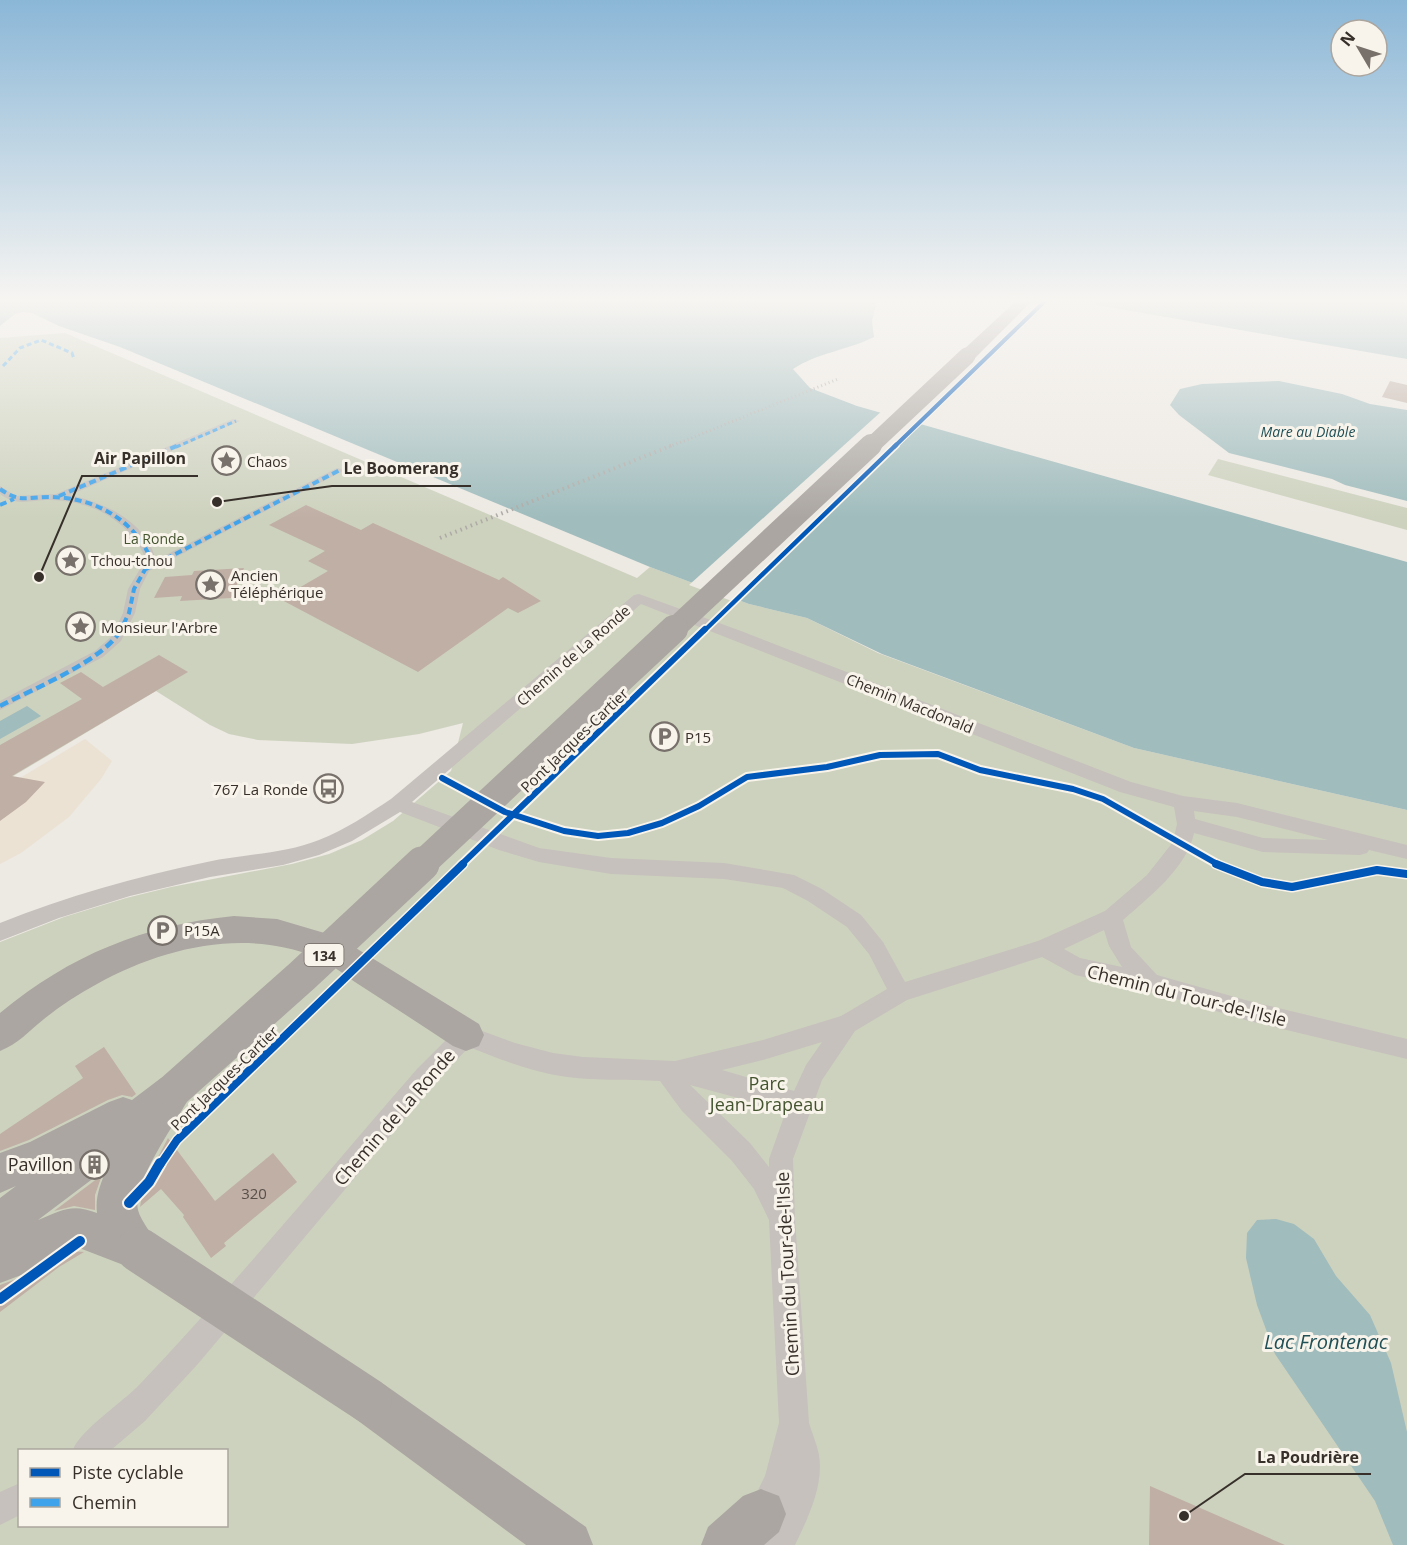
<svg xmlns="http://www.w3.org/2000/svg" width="1407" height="1545" viewBox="0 0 1407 1545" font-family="'Open Sans',sans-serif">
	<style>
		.green { fill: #cdd2be; fill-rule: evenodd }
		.plaza { fill: #ebe2d4 }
		.water { fill: #a0bcbd }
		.pier { fill: #ede9e3 }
		.building { fill: #c0afa5 }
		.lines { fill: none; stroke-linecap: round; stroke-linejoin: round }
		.pedestrian { fill: #c6c1bc; fill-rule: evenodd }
		.minor { fill: #c6c1bc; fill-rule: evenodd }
		.primary { fill: #aba6a1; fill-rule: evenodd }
		.rail-far1 { stroke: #aeaaa6; stroke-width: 3; stroke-dasharray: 1 3; stroke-linecap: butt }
		.rail { stroke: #aeaaa6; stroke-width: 4; stroke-dasharray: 1.5 4; stroke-linecap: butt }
		.primary-bridge-far4 { stroke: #aba6a1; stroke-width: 17 }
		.primary-bridge-far3 { stroke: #aba6a1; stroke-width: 22 }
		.primary-bridge-far2 { stroke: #aba6a1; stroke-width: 28 }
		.primary-bridge-far1 { stroke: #aba6a1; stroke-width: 35 }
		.primary-bridge { stroke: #aba6a1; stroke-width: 45 }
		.quiet-far2 { stroke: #3fa3eb; stroke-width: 3; stroke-dasharray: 5 3; stroke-linecap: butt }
		.quiet-far1 { stroke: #3fa3eb; stroke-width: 4; stroke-dasharray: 7 4; stroke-linecap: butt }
		.quiet { stroke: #3fa3eb; stroke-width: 4.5; stroke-dasharray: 9 4.5; stroke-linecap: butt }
		.cycleway-far4-casing { stroke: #f9f4eb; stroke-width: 6 }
		.cycleway-far3-casing { stroke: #f9f4eb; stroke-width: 8 }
		.cycleway-far2-casing { stroke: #f9f4eb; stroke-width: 10 }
		.cycleway-far1-casing { stroke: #f9f4eb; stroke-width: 11 }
		.cycleway-casing { stroke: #f9f4eb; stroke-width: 14 }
		.cycleway-far4 { stroke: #0057b8; stroke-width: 4 }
		.cycleway-far3 { stroke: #0057b8; stroke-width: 4.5 }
		.cycleway-far2 { stroke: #0057b8; stroke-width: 6 }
		.cycleway-far1 { stroke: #0057b8; stroke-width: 8 }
		.cycleway { stroke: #0057b8; stroke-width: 10 }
		.labels { text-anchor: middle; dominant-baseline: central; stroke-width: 6; stroke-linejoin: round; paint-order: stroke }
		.far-water-label { font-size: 14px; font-style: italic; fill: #215057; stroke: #f9f4eb }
		.far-poi-label { font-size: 14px; fill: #372f2a; stroke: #f9f4eb; text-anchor: start }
		.far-park-label { font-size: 14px; fill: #44542f; stroke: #f9f4eb }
		.shield { fill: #f9f4eb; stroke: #716a64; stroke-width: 1.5 }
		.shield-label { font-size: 14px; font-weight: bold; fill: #372f2a }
		.poi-label { font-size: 15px; fill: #372f2a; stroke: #f9f4eb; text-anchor: start }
		.street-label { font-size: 15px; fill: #372f2a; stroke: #f9f4eb }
		.near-number-label { font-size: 15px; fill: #594f49 }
		.near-street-label { font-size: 18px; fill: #372f2a; stroke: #f9f4eb }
		.near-park-label { font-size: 18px; fill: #44542f; stroke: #f9f4eb }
		.near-poi-label { font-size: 18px; fill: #372f2a; stroke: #f9f4eb; text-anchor: end }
		.near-water-label { font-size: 20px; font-style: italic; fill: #215057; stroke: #f9f4eb }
		.leader { fill: none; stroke: #372f2a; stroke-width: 2 }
		.callout-dot { fill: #372f2a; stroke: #f9f4eb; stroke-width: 2 }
		.callout-label { font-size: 16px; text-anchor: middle; font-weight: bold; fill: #372f2a; stroke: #f9f4eb; stroke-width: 6; stroke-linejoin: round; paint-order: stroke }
	</style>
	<rect width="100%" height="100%" fill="#ede9e3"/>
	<!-- green -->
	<g class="green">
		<path d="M65 333 637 578 650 567 749 604 807 618 878 653 1134 748 1407 810V1545H0V942L64 917 126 898 171 887 292 864 329 854 362 840 393 821 451 771 463 723 419 734 352 744 258 740 229 734 210 725 156 691 0 784V338ZM20 1450H226V1526H20Z"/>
		<path d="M1218 459 1407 508V530L1208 475Z"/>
	</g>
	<!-- plaza -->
	<path class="plaza" d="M85 739 112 761 101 779 69 817 21 853 0 864V790Z"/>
	<!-- water -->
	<g class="water">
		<path d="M0 301H877L872 321 874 337C848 350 817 353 793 369L810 388 857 406 1407 562V810L1134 748 882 654 807 618 749 604 650 567 120 347 59 326 32 313 23 312 15 314 0 326Z"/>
		<path d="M1094 301H1407V359L1097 305Z"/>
		<path d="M1279 381 1342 394 1370 404 1407 410V501L1345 485 1332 479 1229 453 1179 415 1170 405 1180 389 1202 384Z"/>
		<path d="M27 706 41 716 0 739V721Z"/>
		<path d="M1276 1219 1294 1224 1314 1239 1336 1276 1370 1315 1391 1363 1407 1432V1545H1393L1375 1501 1275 1354 1257 1305 1246 1258 1247 1233 1257 1220Z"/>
	</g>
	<!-- pier -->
	<path class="pier" d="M883 410 924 421 737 603 689 585Z"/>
	<!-- building -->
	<g class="building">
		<path d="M1390 381 1407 385V403L1382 397Z"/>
		<path d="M306 505 361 530 373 523 499 580 503 577 541 601 518 613 508 608 418 672 280 599 328 571 308 561 325 551 269 525Z"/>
		<path d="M244 568 231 598 180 601 182 596 154 598 165 577 192 575 194 571Z"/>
		<path d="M159 655 188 672 12 776 45 782 26 802 0 821V745L82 699 60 683 81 672 103 687Z"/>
		<path d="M104 1047 136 1094 132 1097 122 1095 108 1100 29 1140 0 1151V1134L83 1078 75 1066Z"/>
		<path d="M168 1138 215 1201 273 1153 297 1182 224 1243 226 1246 211 1258 183 1217 184 1215 161 1189 140 1207 144 1184Z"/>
		<path d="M102 1175 95 1195V1210L74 1206 54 1211Z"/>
		<path d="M70 1251 84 1252 59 1267 0 1312V1285L33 1273Z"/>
		<path d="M1150 1486 1285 1545H1149Z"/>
	</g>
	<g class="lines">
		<!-- pedestrian -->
		<path class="pedestrian" d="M233 419 240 421 70 495C106 503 146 522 156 560L337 468 345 470 149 571 140 589 135 613 121 641 103 657 0 710V701L95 651 112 636 123 613 128 589 146 559C129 520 91 500 49 500 28 500 18 507 0 494V486L16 496 56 494Z"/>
		<!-- minor -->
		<g class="minor">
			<path d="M639 594 741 631 1131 782 1183 796 1237 803 1407 845V859L1369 850 1367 853 1360 855 1263 852 1194 833C1187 868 1148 898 1123 920L1131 947 1157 975 1249 1001 1407 1039V1059L1249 1021 1153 992 1075 975 1042 957 907 1000 855 1031 822 1080 793 1159 795 1219 809 1423C812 1433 817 1444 819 1455 824 1485 808 1518 795 1545H731L765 1476 779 1423 769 1220 754 1189 732 1161 682 1111 660 1081C629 1079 598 1081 567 1077 533 1072 501 1060 469 1047L433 1085 197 1365 145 1421 111 1450H73C79 1431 123 1402 140 1384 236 1283 325 1175 417 1069L458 1028 466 1025 515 1043 553 1053 583 1057 675 1061 763 1040 841 1016 887 989 869 954 847 927 808 901 783 888 724 879 611 874 539 862 499 850 400 812 352 841 319 855 283 865 210 877 130 896 59 918 0 941V923C67 896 136 877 207 862 244 854 284 854 319 840 345 830 368 814 391 799L634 595ZM641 604 1120 792 1174 807 1177 824 1173 842 1147 875 1105 911 1038 941 905 982 883 942 861 915 822 889 794 875 724 863 611 858 539 848 412 802ZM1194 811 1237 817 1328 840 1263 838 1195 819ZM1104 930 1109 946 1122 967 1080 958 1064 949ZM822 1042 806 1065 794 1091 722 1070 763 1060ZM690 1085 786 1111 769 1159V1167L750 1143Z"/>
			<path d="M20 1483V1515L0 1525V1492Z"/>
		</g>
		<!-- primary -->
		<g class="primary">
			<path d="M1016 301H1032L973 360H961L959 356 961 352Z"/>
			<path d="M234 916 277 919 338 937 479 1024 484 1035 479 1046 466 1051 453 1046C422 1025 390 1005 358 984 344 975 331 963 316 957 244 928 162 948 97 984 78 994 60 1006 44 1019 29 1031 18 1044 0 1051V1013C70 955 144 925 234 916Z"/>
			<path d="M174 1072 187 1078 193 1090C181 1117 131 1182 138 1210 141 1222 155 1237 160 1250L154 1265 139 1271 82 1249H70L58 1254 32 1271 0 1283V1198L16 1186 0 1193V1153L30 1142 109 1102 123 1097 132 1100 161 1078ZM107 1168C101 1183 95 1196 97 1213 72 1203 62 1210 38 1220Z"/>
			<path d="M369 1378 385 1385 586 1527 593 1545H526L353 1417 346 1401 353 1385Z"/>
			<path d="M761 1489 779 1496 786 1514 779 1532 764 1545H701L708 1527 743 1496Z"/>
		</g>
		<!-- rail-far1 -->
		<path class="rail-far1" d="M669 447 838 379"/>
		<!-- rail -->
		<path class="rail" d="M440 538 673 445"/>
		<!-- primary-bridge-far4 -->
		<path class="primary-bridge-far4" d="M870 447 967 356"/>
		<!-- primary-bridge-far3 -->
		<path class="primary-bridge-far3" d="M672 631 871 445"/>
		<!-- primary-bridge-far2 -->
		<path class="primary-bridge-far2" d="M421 865 674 629"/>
		<!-- primary-bridge-far1 -->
		<path class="primary-bridge-far1" d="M174 1090 302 976 422 864"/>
		<!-- primary-bridge -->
		<path class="primary-bridge" d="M139 1250 369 1401"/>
		<!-- quiet-far2 -->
		<g class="quiet-far2">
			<path d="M3 366 20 348 41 340 72 353 74 359"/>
			<path d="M176 447 236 421"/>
		</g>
		<!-- quiet-far1 -->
		<g class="quiet-far1">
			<path d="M0 489C20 503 26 497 49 497 93 497 133 518 151 559L134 589 129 613 120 631"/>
			<path d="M59 496 179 445"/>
			<path d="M0 505 14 499"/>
			<path d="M146 569 340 470"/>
		</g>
		<!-- quiet -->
		<path class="quiet" d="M0 706C31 690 107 659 121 629"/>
		<defs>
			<path id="cycleway-far4" d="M894 447 1045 301"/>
			<path id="cycleway-far3" d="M704 631 896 445"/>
			<g id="cycleway-far2">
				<path d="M442 778 505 812 564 831 598 836 628 833 662 823 699 806 747 777 827 767 880 755 938 754 980 770 1073 789 1103 799 1219 865"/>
				<path d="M461 865 705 629"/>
			</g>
			<g id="cycleway-far1">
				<path d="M1216 864 1262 882 1292 887 1377 870 1407 874"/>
				<path d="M160 1165 177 1140 463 864"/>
			</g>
			<g id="cycleway">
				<path d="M129 1203 149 1182 160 1163"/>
				<path d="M0 1299 80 1241"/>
			</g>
		</defs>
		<!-- cycleway-far4 casing -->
		<use href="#cycleway-far4" class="cycleway-far4-casing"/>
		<!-- cycleway-far3 casing -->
		<use href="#cycleway-far3" class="cycleway-far3-casing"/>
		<!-- cycleway-far2 casing -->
		<use href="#cycleway-far2" class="cycleway-far2-casing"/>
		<!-- cycleway-far1 casing -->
		<use href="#cycleway-far1" class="cycleway-far1-casing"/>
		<!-- cycleway casing -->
		<use href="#cycleway" class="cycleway-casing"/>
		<!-- cycleway-far4 -->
		<use href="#cycleway-far4" class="cycleway-far4"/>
		<!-- cycleway-far3 -->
		<use href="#cycleway-far3" class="cycleway-far3"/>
		<!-- cycleway-far2 -->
		<use href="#cycleway-far2" class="cycleway-far2"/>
		<!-- cycleway-far1 -->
		<use href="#cycleway-far1" class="cycleway-far1"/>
		<!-- cycleway -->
		<use href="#cycleway" class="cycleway"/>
	</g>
	<!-- sky -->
	<linearGradient id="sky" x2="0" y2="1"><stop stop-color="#8bb7d7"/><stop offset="0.58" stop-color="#f7f5f2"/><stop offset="1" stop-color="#f7f5f2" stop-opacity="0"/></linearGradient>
	<rect width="1407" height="518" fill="url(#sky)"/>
	<!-- icons -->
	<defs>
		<symbol id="sight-ring" viewBox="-11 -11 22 22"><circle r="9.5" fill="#f9f4eb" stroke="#77706b" stroke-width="1.5"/><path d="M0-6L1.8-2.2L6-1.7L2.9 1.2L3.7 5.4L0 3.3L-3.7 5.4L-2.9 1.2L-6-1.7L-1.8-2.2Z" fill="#77706b"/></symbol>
		<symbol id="parking-ring" viewBox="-11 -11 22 22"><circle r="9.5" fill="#f9f4eb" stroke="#77706b" stroke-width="1.5"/><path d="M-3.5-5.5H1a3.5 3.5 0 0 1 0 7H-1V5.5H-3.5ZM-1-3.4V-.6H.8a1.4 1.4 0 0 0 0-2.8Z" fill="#77706b"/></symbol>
		<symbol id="bus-ring" viewBox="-11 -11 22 22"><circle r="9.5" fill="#f9f4eb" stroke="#77706b" stroke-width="1.5"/><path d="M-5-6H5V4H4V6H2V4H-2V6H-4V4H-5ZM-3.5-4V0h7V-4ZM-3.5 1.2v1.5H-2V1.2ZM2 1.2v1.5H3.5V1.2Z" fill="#77706b"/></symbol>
		<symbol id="building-ring" viewBox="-11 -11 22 22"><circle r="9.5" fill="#f9f4eb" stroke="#77706b" stroke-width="1.5"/><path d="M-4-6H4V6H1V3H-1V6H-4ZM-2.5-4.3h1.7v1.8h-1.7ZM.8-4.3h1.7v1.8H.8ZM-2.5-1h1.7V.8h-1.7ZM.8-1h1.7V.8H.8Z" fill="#77706b"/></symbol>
	</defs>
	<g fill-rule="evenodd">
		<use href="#sight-ring" x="210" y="444" width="33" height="33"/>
		<use href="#sight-ring" x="54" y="544" width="33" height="33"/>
		<use href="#sight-ring" x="194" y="568" width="33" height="33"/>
		<use href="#sight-ring" x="64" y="610" width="33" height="33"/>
		<use href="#parking-ring" x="648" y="720" width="33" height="33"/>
		<use href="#bus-ring" x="312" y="772" width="33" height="33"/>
		<use href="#parking-ring" x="146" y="914" width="33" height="33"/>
		<use href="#building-ring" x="78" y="1148" width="33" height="33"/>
	</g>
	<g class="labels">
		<!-- far-water labels -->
		<g class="far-water-label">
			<text x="1308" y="431">Mare au Diable</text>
		</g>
		<!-- far-poi labels -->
		<g class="far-poi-label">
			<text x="247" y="461">Chaos</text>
			<text x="91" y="560">Tchou-tchou</text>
		</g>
		<!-- far-park labels -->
		<g class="far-park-label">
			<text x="154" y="538">La Ronde</text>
		</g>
		<!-- shield labels -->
		<rect class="shield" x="304.5" y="944" width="39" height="22" rx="4.5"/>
		<g class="shield-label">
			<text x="324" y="955">134</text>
		</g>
		<!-- poi labels -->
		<g class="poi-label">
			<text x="231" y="575">Ancien<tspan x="231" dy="17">Téléphérique</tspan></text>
			<text x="101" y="627">Monsieur l'Arbre</text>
			<text x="685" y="737">P15</text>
			<text x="308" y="789" text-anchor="end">767 La Ronde</text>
			<text x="184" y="930">P15A</text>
		</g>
		<!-- street labels -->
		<g class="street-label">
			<text transform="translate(573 655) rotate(-41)">Chemin de La Ronde</text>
			<text transform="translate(910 703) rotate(22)">Chemin Macdonald</text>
			<text transform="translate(574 740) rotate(-44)">Pont Jacques-Cartier</text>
			<text transform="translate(224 1078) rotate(-44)">Pont Jacques-Cartier</text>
		</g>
		<!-- near-number labels -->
		<g class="near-number-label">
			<text x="254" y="1193">320</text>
		</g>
		<!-- near-street labels -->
		<g class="near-street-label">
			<text transform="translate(1187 995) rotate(14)">Chemin du Tour-de-l'Isle</text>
			<text transform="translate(394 1117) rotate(-49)">Chemin de La Ronde</text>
			<text transform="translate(787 1274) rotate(-93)">Chemin du Tour-de-l'Isle</text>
		</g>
		<!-- near-park labels -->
		<g class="near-park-label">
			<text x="767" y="1083">Parc<tspan x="767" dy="21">Jean-Drapeau</tspan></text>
		</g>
		<!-- near-poi labels -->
		<g class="near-poi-label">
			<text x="73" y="1164">Pavillon</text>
		</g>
		<!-- near-water labels -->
		<g class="near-water-label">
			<text x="1326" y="1341">Lac Frontenac</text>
		</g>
	</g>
	<!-- callouts -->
	<path class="leader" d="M39 577L82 476H198M217 502L332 486H471M1184 1516L1245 1474H1371"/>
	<g class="callout-dot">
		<circle cx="39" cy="577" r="6"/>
		<circle cx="217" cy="502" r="6"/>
		<circle cx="1184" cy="1516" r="6"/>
	</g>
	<g class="callout-label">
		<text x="140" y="464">Air Papillon</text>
		<text x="401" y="474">Le Boomerang</text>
		<text x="1308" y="1463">La Poudrière</text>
	</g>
	<!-- legend -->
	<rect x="18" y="1449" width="210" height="78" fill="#f9f4eb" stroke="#aba59e" stroke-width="1.5"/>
	<rect x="30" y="1468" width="30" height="9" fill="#0057b8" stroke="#aba59e" stroke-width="1.5"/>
	<text x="72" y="1479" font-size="18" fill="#372f2a">Piste cyclable</text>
	<rect x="30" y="1498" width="30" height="9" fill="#3fa3eb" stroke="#aba59e" stroke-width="1.5"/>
	<text x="72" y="1509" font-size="18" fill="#372f2a">Chemin</text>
	<!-- north arrow -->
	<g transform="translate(1359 48) rotate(309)"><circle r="28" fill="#f9f4eb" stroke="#aba59e" stroke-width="1.5"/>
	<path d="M0-4.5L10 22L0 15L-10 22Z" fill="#77706b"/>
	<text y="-9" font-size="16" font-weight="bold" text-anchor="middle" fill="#372f2a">N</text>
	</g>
</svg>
